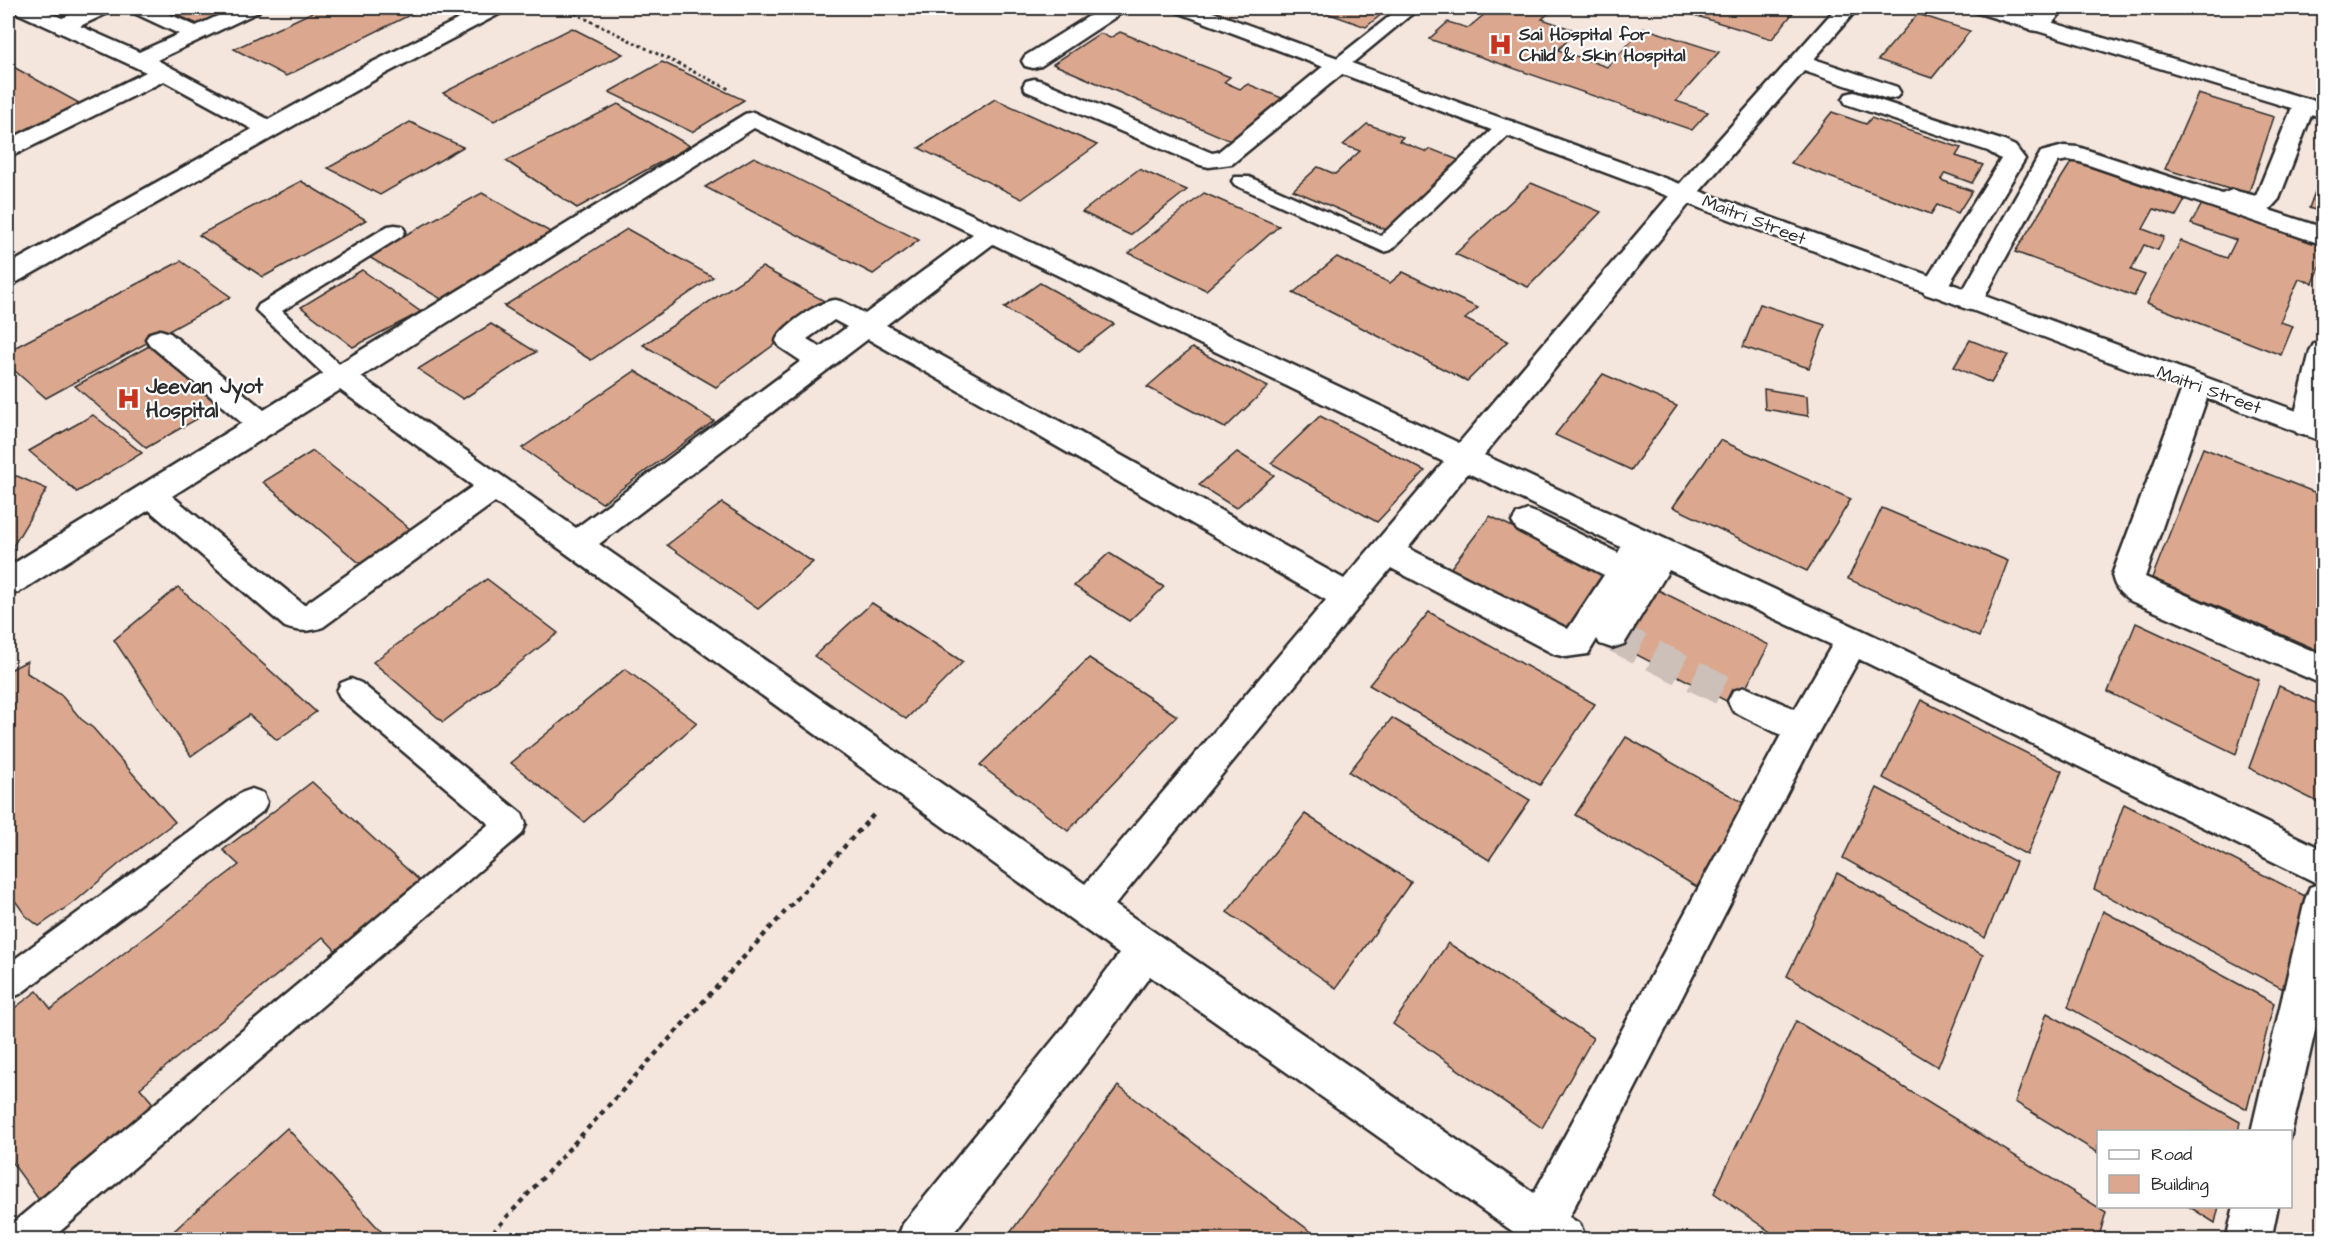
<svg xmlns="http://www.w3.org/2000/svg" width="2331" height="1247" viewBox="0 0 2331 1247" font-family="'Architects Daughter',sans-serif">
	<style>
		.building { fill: #dba88f; stroke: #2b2b2b; stroke-width: 1.5 }
		.lines { fill: none; stroke-linecap: round; stroke-linejoin: round }
		.minor-tunnel { stroke: #ccc0b9; stroke-width: 31; stroke-dasharray: 31 15; stroke-linecap: butt }
		.service-casing { stroke: #2b2b2b; stroke-width: 5 }
		.minor-casing { stroke: #2b2b2b; stroke-width: 5 }
		.tertiary-casing { stroke: #2b2b2b; stroke-width: 5 }
		.path-far1 { stroke: #2b2b2b; stroke-width: 3; stroke-dasharray: 3 3; stroke-linecap: butt }
		.path { stroke: #2b2b2b; stroke-width: 4.5; stroke-dasharray: 5 5; stroke-linecap: butt }
		.service { fill: #fff; fill-rule: evenodd }
		.minor { fill: #fff; fill-rule: evenodd }
		.tertiary { fill: #fff; fill-rule: evenodd }
		.labels { text-anchor: middle; dominant-baseline: central; stroke-width: 4.5; stroke-linejoin: round; paint-order: stroke }
		.far-poi-label { font-size: 18px; font-weight: bold; fill: #2b2b2b; stroke: #fff; text-anchor: start }
		.far-street-label { font-size: 18px; fill: #2b2b2b; stroke: #fff }
		.poi-label { font-size: 21px; font-weight: bold; fill: #2b2b2b; stroke: #fff; text-anchor: start }
	</style>
	<rect width="100%" height="100%" fill="#f4e5dd"/>
	<filter id="ink" filterUnits="userSpaceOnUse"><feTurbulence type="fractalNoise" baseFrequency=".0167" numOctaves="2"/><feDisplacementMap in="SourceGraphic" scale="12" xChannelSelector="R" yChannelSelector="G"/><feConvolveMatrix kernelMatrix="1 2 1 2 8 2 1 2 1" color-interpolation-filters="sRGB"/></filter>
	<g filter="url(#ink)">
		<!-- building -->
		<g class="building">
			<path d="M162 8H245L204 27Z"/>
			<path d="M321 8H420L422 9 286 76 234 49Z"/>
			<path d="M1313 8H1389L1366 27Z"/>
			<path d="M1492 8H1555L1542 19 1577 31 1558 50 1607 67 1644 28 1719 52 1676 101 1708 112 1692 130 1429 39 1448 22 1468 28Z"/>
			<path d="M1671 8H1797L1772 39Z"/>
			<path d="M1918 14 1970 31 1932 78 1878 60Z"/>
			<path d="M572 28 623 54 494 121 443 93Z"/>
			<path d="M1120 32 1230 77 1224 82 1240 89 1248 84 1284 99 1231 141 1053 64 1100 33 1110 38Z"/>
			<path d="M662 62 744 100 692 132 609 92Z"/>
			<path d="M8 64 88 108 8 146Z"/>
			<path d="M2198 94 2274 117 2248 195 2165 169Z"/>
			<path d="M995 99 1097 145 1022 199 919 148Z"/>
			<path d="M618 104 690 146 577 208 506 161Z"/>
			<path d="M1832 112 1866 124 1871 118 1961 148 1956 156 1983 165 1972 183 1945 173 1941 180 1972 191 1958 213 1937 205 1931 214 1791 163Z"/>
			<path d="M410 122 463 147 380 195 328 168Z"/>
			<path d="M1367 124 1403 137 1399 141 1427 152 1431 149 1461 161 1389 231 1293 190 1318 167 1335 174 1360 151 1343 145Z"/>
			<path d="M754 157 919 240 873 274 705 187Z"/>
			<path d="M2072 161 2185 200 2176 216 2154 209 2143 229 2164 237 2158 250 2144 245 2131 270 2145 275 2134 296 2015 252Z"/>
			<path d="M1139 169 1187 190 1130 235 1082 212Z"/>
			<path d="M301 181 366 220 263 277 199 235Z"/>
			<path d="M2319 181 2324 183V213L2309 208Z"/>
			<path d="M1531 183 1601 212 1528 287 1455 254Z"/>
			<path d="M482 193 552 233 443 300 367 256Z"/>
			<path d="M1204 193 1279 226 1206 290 1129 253Z"/>
			<path d="M2202 204 2324 247V258L2313 283 2299 279 2280 322 2293 326 2281 355 2147 303 2181 241 2227 258 2236 240 2191 224Z"/>
			<path d="M627 229 713 277 591 360 504 306Z"/>
			<path d="M1337 257 1390 283 1403 272 1478 308 1465 319 1508 341 1467 381 1293 293Z"/>
			<path d="M181 261 231 297 46 398 8 365V351Z"/>
			<path d="M762 267 830 304 716 387 643 345Z"/>
			<path d="M362 270 421 312 353 347 301 307Z"/>
			<path d="M1040 283 1114 324 1079 351 1004 308Z"/>
			<path d="M1760 304 1825 325 1809 368 1743 347Z"/>
			<path d="M491 324 536 352 463 399 418 369Z"/>
			<path d="M1970 340 2008 355 1991 383 1954 367Z"/>
			<path d="M153 344 225 403 146 448 75 386Z"/>
			<path d="M1192 348 1268 387 1225 428 1147 387Z"/>
			<path d="M635 371 714 421 602 503 522 448Z"/>
			<path d="M1603 374 1677 406 1631 470 1555 435Z"/>
			<path d="M1764 389 1807 396 1808 416 1765 409Z"/>
			<path d="M93 415 142 453 77 492 29 451Z"/>
			<path d="M1320 416 1425 471 1377 522 1271 463Z"/>
			<path d="M1720 440 1851 499 1807 571 1673 507Z"/>
			<path d="M2203 448 2324 496V653L2152 578Z"/>
			<path d="M313 451 420 537 369 571 263 482Z"/>
			<path d="M1237 452 1274 475 1236 508 1199 485Z"/>
			<path d="M17 476 47 489 12 548 8 551V478Z"/>
			<path d="M722 503 813 562 758 609 667 545Z"/>
			<path d="M1882 508 2008 561 1979 637 1848 579Z"/>
			<path d="M1490 516 1612 576 1571 637 1447 573Z"/>
			<path d="M1109 553 1164 587 1129 621 1074 586Z"/>
			<path d="M487 579 558 633 443 722 373 662Z"/>
			<path d="M1650 586 1769 645 1736 706 1614 643Z"/>
			<path d="M178 587 316 712 277 740 249 715 191 756 114 640Z"/>
			<path d="M872 603 963 662 906 719 814 656Z"/>
			<path d="M1429 612 1595 704 1540 785 1369 685Z"/>
			<path d="M2136 623 2259 680 2236 754 2108 692Z"/>
			<path d="M1089 658 1177 716 1068 831 980 765Z"/>
			<path d="M27 661V673L61 695 81 719 93 728 175 822 119 864 77 900 39 926 26 916 8 891V671Z"/>
			<path d="M625 669 697 723 584 822 511 763Z"/>
			<path d="M2279 686 2324 707V805L2249 768Z"/>
			<path d="M1921 700 2062 771 2027 855 1883 778Z"/>
			<path d="M1392 718 1530 800 1489 860 1349 772Z"/>
			<path d="M1626 737 1744 803 1697 887 1575 815Z"/>
			<path d="M312 782 422 883 339 954 323 937 140 1088 156 1107 42 1204 8 1157V1013L37 991 51 1009 239 865 223 850Z"/>
			<path d="M1877 788 2016 862 1985 938 1843 858Z"/>
			<path d="M2124 804 2305 896 2283 989 2094 889Z"/>
			<path d="M1305 814 1411 882 1336 988 1227 912Z"/>
			<path d="M1837 873 1983 955 1938 1067 1787 976Z"/>
			<path d="M2103 911 2274 1003 2247 1109 2068 1007Z"/>
			<path d="M1448 943 1593 1038 1542 1128 1393 1024Z"/>
			<path d="M2047 1013 2240 1122 2238 1132H2098V1153L2015 1102Z"/>
			<path d="M1796 1021 2106 1212 2098 1240H1782L1714 1193Z"/>
			<path d="M1118 1086 1322 1240H1005Z"/>
			<path d="M287 1128 389 1240H164Z"/>
			<path d="M2188 1206H2219L2215 1223Z"/>
		</g>
		<g class="lines">
			<!-- minor-tunnel -->
			<path class="minor-tunnel" d="M1612 635 1745 701"/>
			<defs>
				<g id="service">
					<path d="M1400 8H1419L1345 69H1333L1330 65 1333 61Z"/>
					<path d="M1507 120 1514 122 1517 126 1514 130 1391 250 1384 252 1235 185 1232 181 1235 177H1249L1381 236 1500 122Z"/>
					<path d="M395 225 402 226 405 231 402 236 282 311 352 376 348 382 340 384 332 382 256 310 259 305 388 226Z"/>
					<path d="M351 679 361 683 522 814 526 824 522 834 50 1240H8V1227L489 824 341 699 337 691 341 683Z"/>
					<path d="M252 789 263 793 267 802 263 811 20 994 8 999V964L241 793Z"/>
				</g>
				<g id="minor">
					<path d="M11 8H38L62 18 87 8H113L110 12 80 26 139 52 179 34 132 12 129 8H155L196 26 235 8H261L258 12 157 60 277 124 281 129 277 134 269 136 261 134 164 81 16 154 8 156V140L146 72 15 12Z"/>
					<path d="M1102 8H1127L1123 12 1041 66 1033 68 1025 66 1022 61 1025 56Z"/>
					<path d="M1836 8H1858L1814 59 1897 87 1900 92 1897 97 1889 99 1881 97 1804 71 1693 199 1484 455 1864 631 2324 850V992L2290 1139V1132H2251L2305 900 2310 887 2319 884 1859 659 1814 740 1569 1217 1580 1224 1586 1240H1525L1150 976 1095 1051 948 1240H897L903 1224 1067 1023 1119 954 495 502 323 627C309 632 299 632 285 627L149 510 19 592 8 595V567L242 423 150 345 146 339 150 333 160 330 170 333 264 410 745 114 753 112 1459 443 1675 189ZM754 128 973 234 865 314C856 309 846 302 836 300 822 299 779 328 776 341L780 347 801 361 576 528 361 377ZM993 244 1444 462 1344 579 886 325ZM834 320 847 327 820 347 807 339ZM868 339 1326 600 1085 884 599 544ZM340 390 473 486 304 605 172 496ZM1468 473 1621 547 1618 553 1539 514 1528 510 1517 514 1512 522 1517 530 1604 575 1568 629 1408 548ZM1391 568 1554 654 1566 657 1588 654 1597 639 1600 644 1612 648 1624 644 1669 570 1832 645 1795 709 1745 687 1733 691 1728 701 1733 711 1781 735 1534 1193 1115 905Z"/>
					<path d="M2042 8H2064C2055 20 2048 34 2031 30L2028 25Z"/>
					<path d="M1339 58 1347 60 1350 65 1347 70 1232 164 1209 167 1200 165 1026 91 1023 86 1026 81 1034 79 1042 81 1212 153 1218 152 1331 60Z"/>
					<path d="M1854 92 2004 141 2015 146 2025 159 1943 294 1934 297 1925 294 1921 288 2001 159 1988 151 1846 104 1843 99 1846 94Z"/>
					<path d="M2304 98 2312 100 2315 105 2279 199 2269 210 2324 228V245L2080 162 2068 160 2058 162 1979 307 1970 310 1961 307 1957 301 2041 152 2064 146 2078 147 2222 194 2232 190 2256 196 2293 105 2296 100Z"/>
					<path d="M2324 342V417L2317 433 2307 436 2297 433 2292 426 2310 351 2314 344Z"/>
					<path d="M2197 376 2207 379 2211 386 2145 577 2324 656V685L2131 601C2119 593 2115 588 2112 575L2183 386 2187 379Z"/>
					<path d="M2234 1206H2278L2271 1240H2226Z"/>
				</g>
				<g id="tertiary">
					<path d="M481 8H507L503 12 383 75 17 282 8 284V265L367 65Z"/>
					<path d="M1174 8H1202L2324 421V442L1177 12Z"/>
					<path d="M1971 8H2003L2324 104V118L1975 12Z"/>
				</g>
			</defs>
			<!-- service casing -->
			<use href="#service" class="service-casing"/>
			<!-- minor casing -->
			<use href="#minor" class="minor-casing"/>
			<!-- tertiary casing -->
			<use href="#tertiary" class="tertiary-casing"/>
			<!-- path-far1 -->
			<path class="path-far1" d="M564 8 731 90"/>
			<!-- path -->
			<path class="path" d="M486 1240 876 812"/>
			<!-- service -->
			<use href="#service" class="service"/>
			<!-- minor -->
			<use href="#minor" class="minor"/>
			<!-- tertiary -->
			<use href="#tertiary" class="tertiary"/>
		</g>
	</g>
	<!-- icons -->
	<defs>
		<symbol id="hospital-bare" viewBox="-9 -9 18 18"><path d="M-5-5h3v3.5h4V-5h3V5h-3V1.5h-4V5h-3Z" fill="#c8321e" stroke="#fff" stroke-width="2.5" paint-order="stroke"/></symbol>
	</defs>
	<g fill-rule="evenodd">
		<use href="#hospital-bare" x="1484" y="28" width="33" height="33"/>
		<use href="#hospital-bare" x="112" y="382" width="33" height="33"/>
	</g>
	<g class="labels">
		<!-- far-poi labels -->
		<g class="far-poi-label">
			<text x="1519" y="34">Sai Hospital for<tspan x="1519" dy="21">Child &amp; Skin Hospital</tspan></text>
		</g>
		<!-- far-street labels -->
		<g class="far-street-label">
			<text transform="translate(1754 220) rotate(21)">Maitri Street</text>
			<text transform="translate(2209 390) rotate(20)">Maitri Street</text>
		</g>
		<!-- poi labels -->
		<g class="poi-label">
			<text x="146" y="386">Jeevan Jyot<tspan x="146" dy="24">Hospital</tspan></text>
		</g>
	</g>
	<!-- margin -->
	<rect width="2331" height="1247" fill="none" stroke="#fff" stroke-width="30"/>
	<rect x="15" y="15" width="2301" height="1217" fill="none" stroke="#2b2b2b" stroke-width="2" filter="url(#ink)"/>
	<!-- legend -->
	<rect x="2097" y="1130" width="195" height="78" fill="#ffffff" stroke="#aaaaaa" stroke-width="1.5"/>
	<rect x="2109" y="1150" width="30" height="9" fill="#ffffff" stroke="#aaaaaa" stroke-width="1.5"/>
	<text x="2151" y="1160" font-size="18" fill="#2b2b2b">Road</text>
	<rect x="2109" y="1175" width="30" height="18" fill="#dba88f" stroke="#aaaaaa" stroke-width="1.5"/>
	<text x="2151" y="1190" font-size="18" fill="#2b2b2b">Building</text>
</svg>
